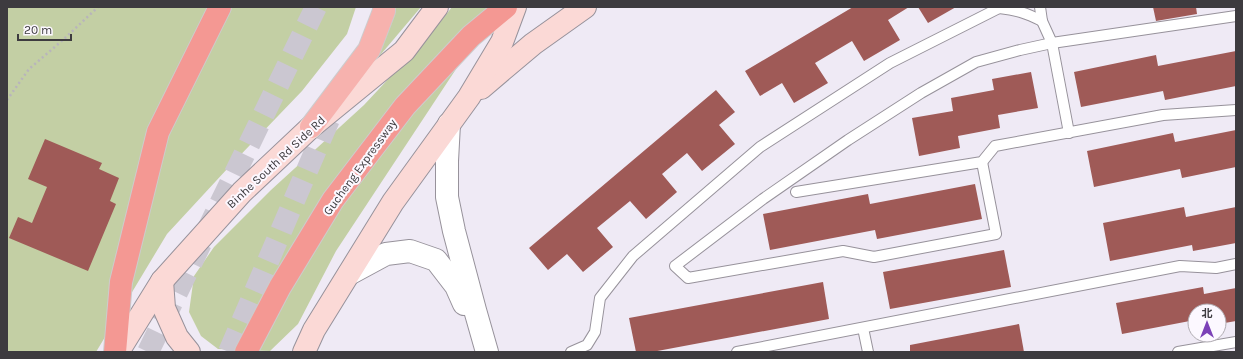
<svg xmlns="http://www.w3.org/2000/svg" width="1243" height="359" viewBox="0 0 1243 359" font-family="Karla,'Noto Sans SC',sans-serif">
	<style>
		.green { fill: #c3cfa4 }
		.building { fill: #9f5a57 }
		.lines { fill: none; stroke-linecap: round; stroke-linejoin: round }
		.primary-tunnel { stroke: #cbc7d1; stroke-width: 22; stroke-dasharray: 22 11; stroke-linecap: butt }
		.service-casing { stroke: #97929b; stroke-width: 12 }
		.tertiary-casing { stroke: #97929b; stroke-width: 24 }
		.secondary-casing { stroke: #97929b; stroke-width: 24 }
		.primary-casing { stroke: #cdcccd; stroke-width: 24 }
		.trunk-casing { stroke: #cdcccd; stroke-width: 24 }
		.path { stroke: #b8b4bc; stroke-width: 2.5; stroke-dasharray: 2 3; stroke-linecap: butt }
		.service { stroke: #fff; stroke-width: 10 }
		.tertiary { stroke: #fff; stroke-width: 22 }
		.secondary { stroke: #fbd9d6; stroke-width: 22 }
		.primary { stroke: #f7b2ae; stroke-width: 22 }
		.trunk { stroke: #f49893; stroke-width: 22 }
		.labels { text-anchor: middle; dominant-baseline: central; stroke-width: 4; stroke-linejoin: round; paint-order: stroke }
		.street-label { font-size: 12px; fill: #3d3b3f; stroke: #fcf8ff }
	</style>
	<rect width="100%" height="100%" fill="#efeaf5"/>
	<!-- green -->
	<g class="green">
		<path d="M7 7H356L347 34 302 91 228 168 167 234 96 352H7Z"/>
		<path d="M394 7H421L371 66Z"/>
		<path d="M452 7H497L336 251 298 324 270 351 218 349 201 336 189 312 194 276 214 247 271 190 364 105 434 30Z"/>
	</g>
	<!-- building -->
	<g class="building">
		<path d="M853 7H909L888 20 900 40 864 61 852 41 815 63 828 83 794 103 782 83 760 96 745 71Z"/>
		<path d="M918 7H956L928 23Z"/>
		<path d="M1153 7H1196L1197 14 1156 21Z"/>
		<path d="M1236 51V86L1165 100 1163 91 1081 107 1074 72 1156 55 1158 66Z"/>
		<path d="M1031 72 1038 108 998 115 1000 128 958 136 960 148 919 156 912 118 953 111 951 98 994 90 992 79Z"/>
		<path d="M716 90 735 112 719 125 735 144 702 171 687 153 662 174 677 192 646 219 630 201 597 228 613 247 583 272 567 254 548 270 529 248Z"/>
		<path d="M1236 130V167L1182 178 1180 169 1094 187 1087 151 1173 133 1175 142Z"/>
		<path d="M45 139 102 163 99 169 119 178 110 201 116 204 88 271 9 238 18 217 32 223 47 187 28 179Z"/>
		<path d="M975 184 982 219 877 239 875 230 770 250 763 214 868 194 870 204Z"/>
		<path d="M1184 207 1186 217 1236 207V243L1193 251 1192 245 1110 261 1103 223Z"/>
		<path d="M1004 250 1011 287 890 309 883 272Z"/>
		<path d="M823 282 829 319 652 352H636L629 318Z"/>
		<path d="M1203 287 1204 294 1236 288V321L1219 324V311H1195V320L1122 334 1116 303Z"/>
		<path d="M1019 324 1024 352H910V345Z"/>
	</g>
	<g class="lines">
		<!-- primary-tunnel -->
		<g class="primary-tunnel">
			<path d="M148 352 316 7"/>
			<path d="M229 352 336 103"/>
		</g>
		<defs>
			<g id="service">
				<path d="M1040 7 1042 21 1052 43 1069 133"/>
				<path d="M999 8C1017 10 1026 13 1042 21"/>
				<path d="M982 162 996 234 874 257 843 251 688 278 675 266 763 199 848 140 921 93 976 62 1020 50 1052 43 1236 16"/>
				<path d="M796 192 982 162 995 146 1163 115 1236 110"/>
				<path d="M863 328 868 352"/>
				<path d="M571 352 587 345 595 332 600 298 633 256 760 147 890 63 1001 7"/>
				<path d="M737 352 1180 266 1216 268 1236 264"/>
				<path d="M1178 352 1236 342"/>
			</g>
			<g id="tertiary">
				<path d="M449 124 447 161V197L454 231 475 310 487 352"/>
				<path d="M349 274 386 254 410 251 436 260 456 286 464 304"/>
			</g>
			<g id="secondary">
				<path d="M481 88 533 44 585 7"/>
				<path d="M162 281 164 308 177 337 189 352"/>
				<path d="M118 352 162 281 242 192 311 127 404 51 437 7"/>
				<path d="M304 352 314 330 393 202 469 97 502 42 515 7"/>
			</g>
			<path id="primary" d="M311 127 369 50 384 11V7"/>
			<g id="trunk">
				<path d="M115 352 121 282 158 132 220 7"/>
				<path d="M246 352 280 287 333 200 405 106 471 36 506 7"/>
			</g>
		</defs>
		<!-- service casing -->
		<use href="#service" class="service-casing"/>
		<!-- tertiary casing -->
		<use href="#tertiary" class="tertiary-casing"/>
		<!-- secondary casing -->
		<use href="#secondary" class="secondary-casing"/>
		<!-- primary casing -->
		<use href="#primary" class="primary-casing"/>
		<!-- trunk casing -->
		<use href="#trunk" class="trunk-casing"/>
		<!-- path -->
		<path class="path" d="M7 100 29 69 64 39 98 7"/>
		<!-- service -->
		<use href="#service" class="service"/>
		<!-- tertiary -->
		<use href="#tertiary" class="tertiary"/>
		<!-- secondary -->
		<use href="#secondary" class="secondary"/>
		<!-- primary -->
		<use href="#primary" class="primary"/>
		<!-- trunk -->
		<use href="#trunk" class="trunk"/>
	</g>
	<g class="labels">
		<!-- street labels -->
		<g class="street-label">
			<text transform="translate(276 162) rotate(-43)">Binhe South Rd Side Rd</text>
			<text transform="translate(360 167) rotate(-54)">Gucheng Expressway</text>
		</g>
	</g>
	<!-- border -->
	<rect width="1243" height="359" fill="none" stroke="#3d3b3f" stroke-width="16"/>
	<!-- north arrow -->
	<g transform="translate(1207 323)"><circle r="19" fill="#fcf8ff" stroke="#b0acb2"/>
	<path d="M0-3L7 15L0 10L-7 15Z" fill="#7c41b8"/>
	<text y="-6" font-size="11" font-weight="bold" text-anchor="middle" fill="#3d3b3f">北</text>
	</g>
	<!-- scale -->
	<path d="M18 34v6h53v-6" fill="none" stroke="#3d3b3f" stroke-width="2"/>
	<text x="24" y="34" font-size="12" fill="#3d3b3f" stroke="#fcf8ff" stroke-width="3" paint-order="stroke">20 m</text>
</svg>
